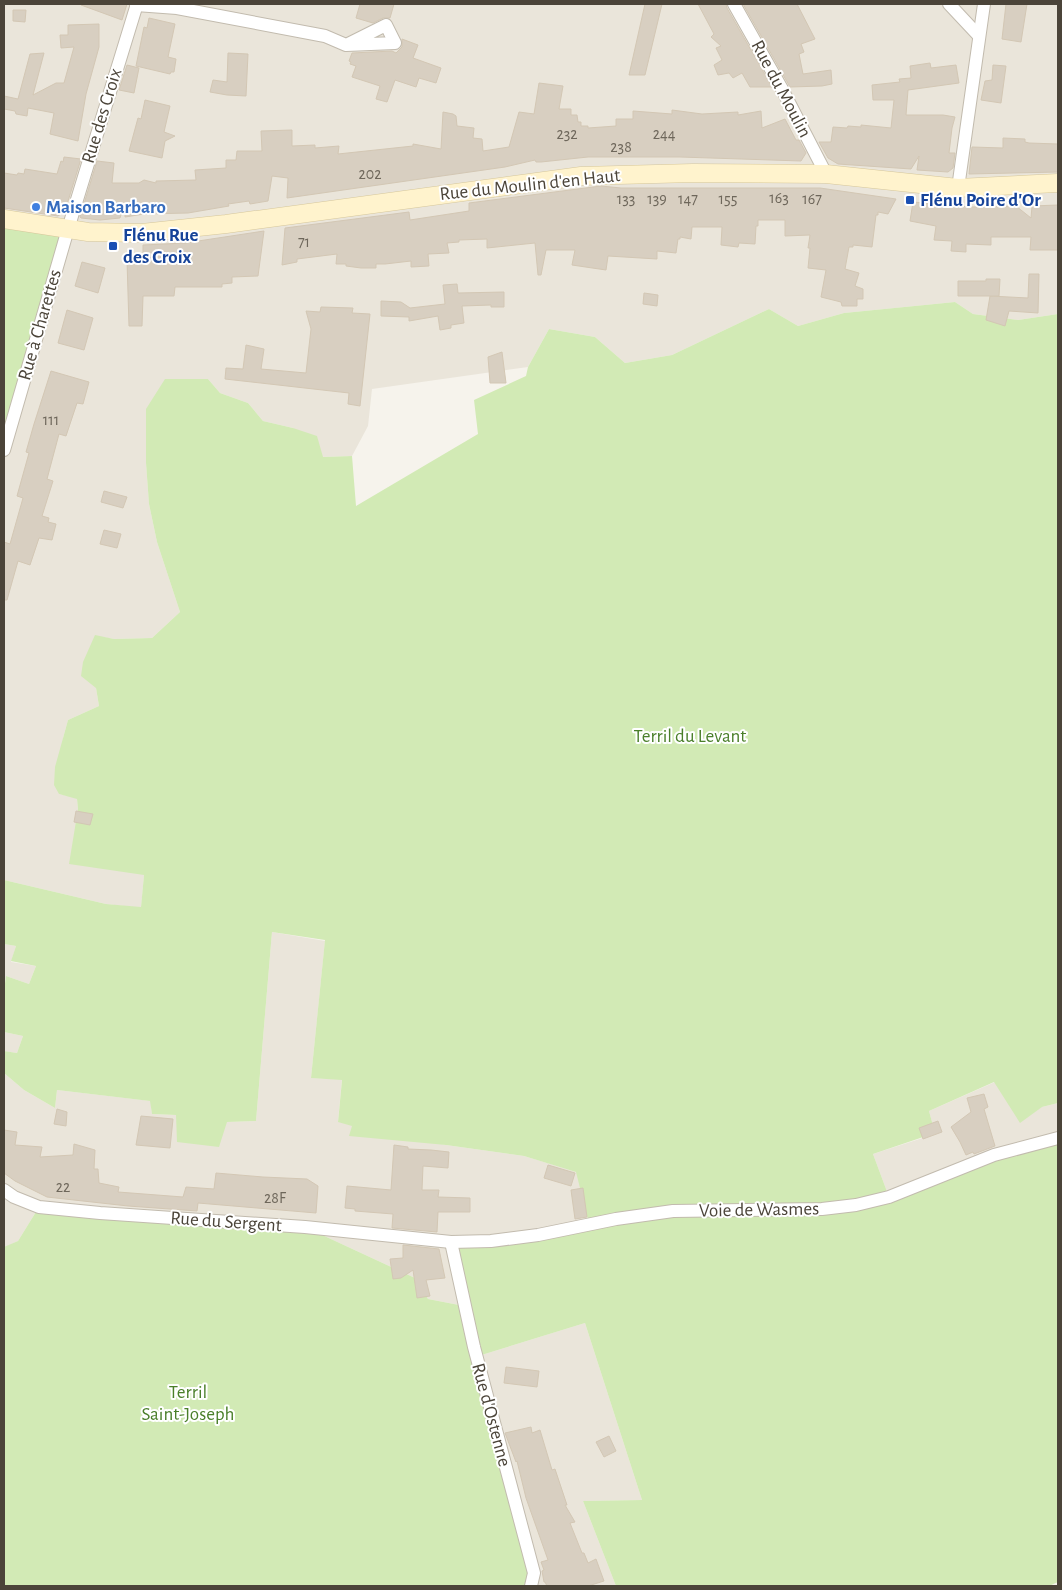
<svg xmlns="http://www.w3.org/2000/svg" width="1062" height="1590" viewBox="0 0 1062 1590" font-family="'Alegreya Sans',sans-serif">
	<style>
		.residential { fill: #eae5da }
		.green { fill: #d2eab5 }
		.building { fill: #d8cfc1; stroke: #d3c7b4 }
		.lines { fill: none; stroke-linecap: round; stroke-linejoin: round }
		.street-casing { stroke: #c2bbae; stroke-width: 14 }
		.secondary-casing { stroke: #d6c79b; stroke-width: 19 }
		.street { stroke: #fff; stroke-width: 12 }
		.secondary { stroke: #fff3cd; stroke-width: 18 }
		.transit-dot { fill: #1a4fb4; stroke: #fff; stroke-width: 2 }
		.shop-dot { fill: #3f7fe0; stroke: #fff; stroke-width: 2 }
		.labels { text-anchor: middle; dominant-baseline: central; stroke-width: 4; stroke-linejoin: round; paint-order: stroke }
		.number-label { font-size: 16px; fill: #6e675b }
		.street-label { font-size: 19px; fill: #4b4439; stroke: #fff }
		.transit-label { font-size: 19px; font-weight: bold; fill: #164399; stroke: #fff; text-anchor: start }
		.shop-label { font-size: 19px; font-weight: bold; fill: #366cbe; stroke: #fff; text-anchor: start }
		.park-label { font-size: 19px; fill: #4a7f2a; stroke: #fff }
	</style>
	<rect width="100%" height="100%" fill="#f6f3ec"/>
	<!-- residential -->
	<g class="residential">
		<path d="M4 4H1058V314L1018 320 973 314 955 302 844 313 798 326 769 309 672 355 625 363 595 337 549 329 528 367 372 389 368 426 352 456 322 457 293 428 263 421 248 403 220 393 208 379 146 463 149 504 157 542 180 612 152 638 114 639 95 636 96 688 99 706 68 720 63 738 59 794 77 798 78 809 144 875 141 908 106 904 4 880Z"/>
		<path d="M272 932 325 941 311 1078 342 1079 338 1121 446 1145 524 1156 577 1172 589 1225 459 1305 428 1299 415 1278 305 1227 39 1207 18 1241 4 1248V1073L24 1090 55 1108 57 1090 151 1101 152 1114 176 1115 227 1122 256 1121Z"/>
		<path d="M4 944 16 946 11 962 36 966 29 984 6 976 4 991Z"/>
		<path d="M4 1032 23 1036 17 1053 4 1051Z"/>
		<path d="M995 1082 1042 1107 1058 1103V1138L889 1197 873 1154 935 1134 929 1111Z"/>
		<path d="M585 1323 642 1500 583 1501 616 1586H531L475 1357Z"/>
	</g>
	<!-- green -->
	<g class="green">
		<path d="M4 219 68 229 4 456Z"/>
		<path d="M955 302 973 314 1018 320 1058 314V1103L1042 1107 1020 1123 994 1082 929 1111 935 1133 873 1154 889 1197 1058 1138V1582L1049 1586H616L583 1501 642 1500 585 1323 475 1357 531 1586H4V1247L18 1241 39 1207 305 1227 415 1278 428 1299 459 1305 451 1242 589 1224 576 1172 524 1156 446 1145 349 1136 352 1126 338 1122 342 1080 311 1078 325 940 272 932 256 1121 227 1122 219 1147 177 1142 176 1115 152 1114 150 1101 57 1090 55 1108 24 1090 4 1073V1051L17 1053 23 1036 4 1032V991L6 976 29 984 36 966 11 961 16 946 4 944V880L106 904 141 907 144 875 69 864 78 809 77 799 59 794 54 785 55 767 68 720 99 706 96 688 81 676 83 662 95 635 114 639 152 638 180 612 157 542 149 504 146 463V409L165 379H208L220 393 248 403 263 421 293 428 317 436 323 457 352 456 356 506 478 434 474 400 526 376 528 367 549 329 595 337 625 363 672 355 769 309 798 326 844 313Z"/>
	</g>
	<!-- building -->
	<g class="building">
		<path d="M82 4H127L122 20 81 5Z"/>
		<path d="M360 4H394L390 18H383L373 23 356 18Z"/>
		<path d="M645 4H662L645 75H629Z"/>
		<path d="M698 4H726L727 8 772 87H750L742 73 733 78 729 73 718 75 714 65 722 60 716 48 721 46 711 37 714 34Z"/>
		<path d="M743 4H797L815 39 801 44 804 52 799 54 803 74 831 70 832 84 822 86 790 87Z"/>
		<path d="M1006 4H1027L1021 42 1002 39Z"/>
		<path d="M13 10H26L25 22 13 21Z"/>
		<path d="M149 18 175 24 168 57 176 59 174 72H171L170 74 136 66 144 27 147 28Z"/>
		<path d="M99 24V47L86 94 78 141 50 134 54 113 28 108 27 116 16 114 15 111 4 109V96L18 99 30 54 44 53 33 95 56 83H64L74 47 61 48 60 35H68V25Z"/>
		<path d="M402 39 418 45 413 58 441 68 436 83 419 78 416 87 395 80 387 102 376 99 380 86 352 77 356 66 350 64 351 62 349 61 352 53 392 51 396 53 402 47Z"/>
		<path d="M228 53 248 54 246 96 227 95 210 92 213 80 227 82Z"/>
		<path d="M930 63 931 68 956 65 959 83 908 90 906 115H943L955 117 952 128 949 153H955L953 168 948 172 917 170 919 156 911 169 838 164 828 158 819 142H831L833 127 847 128 848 126 861 127V125L891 128 894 100H873L872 85 900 82 899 79 911 78 910 66Z"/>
		<path d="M127 65 139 68 134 93 119 90Z"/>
		<path d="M993 65 1006 66 1001 103 981 100 985 81 992 80Z"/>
		<path d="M539 83 563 86 559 109H571V115H577L578 122H581V126H588V128L616 126V119H633V111L672 114V110L702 114 738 112V115L761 111 762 128 785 119 796 140H799L806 153 801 161 680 157H588L541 162H536L535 160 505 167 287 198 288 178 272 176 268 201 250 204 249 201 228 204 229 206 188 213 144 214 125 217V202L120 218 100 220 81 218 80 217 97 161 114 163 112 183H139L144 180 156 183V181L196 180 195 170 226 168V160H236L237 151H262L261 131 292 130V146L315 145V148L339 146 338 154 413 146V144L441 149 443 112 453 114 456 116 457 126 474 128 473 138 482 139 483 151 509 147 519 112 534 114Z"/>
		<path d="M145 100 170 106 164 132 175 136 165 141 162 158 129 151 138 118 141 119Z"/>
		<path d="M1003 138 1025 139V142L1029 143 1058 144V172L969 174 972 147 1003 148Z"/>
		<path d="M64 157 81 159 65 211 58 216 4 208V173L17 175 18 173 24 174 25 169 57 174 61 161 63 162Z"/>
		<path d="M601 186 621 188H820L896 199 888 214 878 212V215H876L872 247 853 245V247H849L845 269 859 273 855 286 863 289V299H857V306H842L841 302 821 297 826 270 808 268 810 248H808L810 235 785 236V220H758V226H756L755 244 739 243 738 247 721 245 722 227H692L691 239 680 237V239H678L676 253 657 251V259L608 256 606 270 572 265 575 250H546L541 275H538L535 243 487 248V239L459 240V242L447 243 449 253 428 254 429 266 411 267V261L385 264H376V268H361L346 266V264H336L337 254 297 259V262L282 265 285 228 409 212 410 220 469 211V203Z"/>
		<path d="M913 202 971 207 1016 206 1031 218 1032 206 1058 205V250H1030L1031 237H991V245L966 244V252L951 251 952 241 934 240 936 226 910 221Z"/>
		<path d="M264 231 258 276 232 277V283L222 284V287H175L174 296H143L142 326H129L127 260H143V245L185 243Z"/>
		<path d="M82 262 105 268 98 293 75 286Z"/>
		<path d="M1029 274H1039L1038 313 1009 311 1005 326 986 320 990 296 1028 298Z"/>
		<path d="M986 279H1000L999 296H958V281H986Z"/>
		<path d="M457 284 458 293 504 292V307H491V305L462 306 464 323 451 325V328L440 330 438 316 409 321V317L381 316V301L401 302 410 308 445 304 443 285Z"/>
		<path d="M644 293 658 295 657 306 643 304Z"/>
		<path d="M321 307 353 308 352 313 370 314 360 406 348 404 349 393 225 379 226 368 243 369 246 345 264 349 261 369 306 373 311 329 306 311 320 312Z"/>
		<path d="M67 310 93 318 84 350 58 343Z"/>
		<path d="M502 352 506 383H490L488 357Z"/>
		<path d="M51 371 89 382 83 404 77 403 66 436 59 434 47 479 53 481 42 516 49 518 48 522 56 524 52 540 39 538 30 565 18 561 7 600H4V542L10 544 23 498 17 496 29 453 26 452 34 424Z"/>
		<path d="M104 491 127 497 123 508 101 502Z"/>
		<path d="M104 530 121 534 117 548 100 544Z"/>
		<path d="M76 811 93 814 90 825 74 822Z"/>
		<path d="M984 1094 988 1107 984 1109 995 1146 974 1154 973 1152 966 1155 960 1142 951 1127 971 1112 967 1098Z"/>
		<path d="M57 1109 67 1112 66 1126 54 1124Z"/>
		<path d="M141 1116 173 1119 170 1148 136 1145Z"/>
		<path d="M938 1121 942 1132 923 1139 919 1128Z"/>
		<path d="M4 1130 17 1132 15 1145 42 1147 40 1157 73 1155 74 1144 95 1150 94 1169H98L99 1183 119 1187 118 1192 183 1197 186 1187 214 1189 216 1173 263 1177 307 1179 318 1186 316 1213 198 1203 197 1211 128 1206 47 1197 15 1181 4 1173Z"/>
		<path d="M394 1145 408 1147V1149L431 1150 449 1152 448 1168 423 1166 422 1190H439L438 1197 470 1198V1212H438L437 1232 392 1228 393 1214 355 1211V1209L345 1208 347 1186 391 1190Z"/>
		<path d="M548 1165 575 1173 571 1186 544 1178Z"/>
		<path d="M583 1188 587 1217 575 1219 571 1190Z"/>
		<path d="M403 1245 439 1249 445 1278 426 1280 430 1296 417 1298 413 1270 401 1278 393 1279 390 1259 403 1258Z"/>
		<path d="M506 1367 539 1371 537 1387 504 1383Z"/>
		<path d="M531 1427 532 1433 540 1430 552 1470 555 1469 567 1505H565L575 1522 570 1523 582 1553H584L588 1563 596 1559 604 1581 588 1586H547L545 1582H544L542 1571 544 1570 541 1562 548 1560 526 1498 517 1461 516 1462 505 1433Z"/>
		<path d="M609 1436 616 1451 604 1457 596 1442Z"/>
	</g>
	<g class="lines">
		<defs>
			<g id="street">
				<path d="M734 4 782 89 826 174"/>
				<path d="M949 4 979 36"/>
				<path d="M136 5 177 8 325 36 346 45 395 43 386 25 346 45"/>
				<path d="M958 188 984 4"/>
				<path d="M4 450 68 229 137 4"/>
				<path d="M4 1190 14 1197 39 1207 100 1213 305 1227 451 1242 491 1241 538 1235 616 1219 673 1211 822 1209 856 1205 889 1197 994 1155 1058 1138"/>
				<path d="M451 1242 474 1347 534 1573 531 1586"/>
			</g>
			<path id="secondary" d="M4 219 88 232 142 233 226 224 581 176 693 173 826 174 958 188 1058 183"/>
		</defs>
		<!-- street casing -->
		<use href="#street" class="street-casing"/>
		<!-- secondary casing -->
		<use href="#secondary" class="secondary-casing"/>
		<!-- street -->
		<use href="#street" class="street"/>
		<!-- secondary -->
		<use href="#secondary" class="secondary"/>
	</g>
	<!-- markers -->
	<g class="transit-dot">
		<rect x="905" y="195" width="10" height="10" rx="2.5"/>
		<rect x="108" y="241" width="10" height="10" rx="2.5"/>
	</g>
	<circle class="shop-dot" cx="36" cy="207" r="5"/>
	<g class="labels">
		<!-- number labels -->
		<g class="number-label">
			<text x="567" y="134">232</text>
			<text x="664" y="134">244</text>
			<text x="621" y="147">238</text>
			<text x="370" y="174">202</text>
			<text x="779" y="198">163</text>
			<text x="626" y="199">133</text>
			<text x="657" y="199">139</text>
			<text x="688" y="199">147</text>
			<text x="728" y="199">155</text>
			<text x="812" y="199">167</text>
			<text x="304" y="242">71</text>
			<text x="51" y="420">111</text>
			<text x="63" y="1187">22</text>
			<text x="275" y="1198">28F</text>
		</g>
		<!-- street labels -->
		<g class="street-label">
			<text transform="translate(781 89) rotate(62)">Rue du Moulin</text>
			<text transform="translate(102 116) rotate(-73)">Rue des Croix</text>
			<text transform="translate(530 185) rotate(-6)">Rue du Moulin d'en Haut</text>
			<text transform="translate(40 325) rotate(-74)">Rue à Charettes</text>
			<text transform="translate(759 1210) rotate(-1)">Voie de Wasmes</text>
			<text transform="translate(226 1222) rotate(4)">Rue du Sergent</text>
			<text transform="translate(491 1415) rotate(75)">Rue d'Ostenne</text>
		</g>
		<!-- transit labels -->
		<g class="transit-label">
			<text x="920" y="200">Flénu Poire d'Or</text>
			<text x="123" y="235">Flénu Rue<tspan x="123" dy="22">des Croix</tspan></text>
		</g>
		<!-- shop labels -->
		<g class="shop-label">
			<text x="46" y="207">Maison Barbaro</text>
		</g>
		<!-- park labels -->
		<g class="park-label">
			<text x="690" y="736">Terril du Levant</text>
			<text x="188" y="1392">Terril<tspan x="188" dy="22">Saint-Joseph</tspan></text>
		</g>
	</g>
	<!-- border -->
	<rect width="1062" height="1590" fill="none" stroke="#4b4439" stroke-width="10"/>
</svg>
